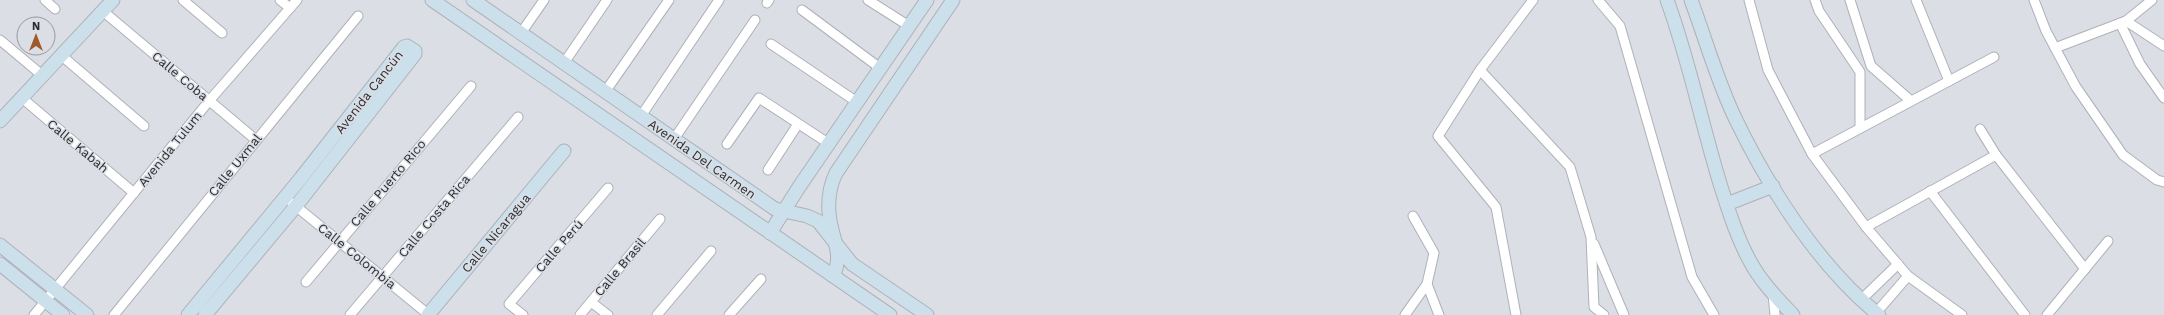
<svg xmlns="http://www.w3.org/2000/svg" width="2164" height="315" viewBox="0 0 2164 315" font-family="'Work Sans',sans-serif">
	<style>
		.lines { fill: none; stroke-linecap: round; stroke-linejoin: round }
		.street-casing { stroke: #aeb1b8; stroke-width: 11 }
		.secondary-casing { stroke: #aeb1b8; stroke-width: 15 }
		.street { stroke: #fff; stroke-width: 9 }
		.secondary { stroke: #cce0ec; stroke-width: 13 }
		.labels { text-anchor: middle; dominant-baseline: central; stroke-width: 3; stroke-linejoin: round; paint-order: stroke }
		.street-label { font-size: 13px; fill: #2d2e30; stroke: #dbdee5 }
	</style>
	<rect width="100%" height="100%" fill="#dbdee5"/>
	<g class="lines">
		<defs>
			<g id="street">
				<path d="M45 0 55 9"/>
				<path d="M183 0 222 33"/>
				<path d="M280 0 290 8"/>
				<path d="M868 0 909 26"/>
				<path d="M1598 0 1620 26 1692 277 1714 315"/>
				<path d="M1749 0 1768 70 1812 154 1866 227 1908 276 1962 315"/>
				<path d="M1815 0 1819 11 1860 72V128"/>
				<path d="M1850 0 1871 66 1911 101"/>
				<path d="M1916 0 1949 81"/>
				<path d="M2034 0 2046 31 2076 87 2123 155 2157 180 2164 182"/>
				<path d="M767 3 769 0"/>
				<path d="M802 10 880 68"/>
				<path d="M104 12 256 140"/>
				<path d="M2126 21 2164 46"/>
				<path d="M2120 23 2140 64 2164 98"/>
				<path d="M521 33 544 0"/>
				<path d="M0 40 43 76"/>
				<path d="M771 44 857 102"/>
				<path d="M2055 48 2126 21 2152 0"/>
				<path d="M62 56 144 126"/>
				<path d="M564 63 607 0"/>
				<path d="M1480 70 1570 167 1591 237 1594 307 1604 315"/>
				<path d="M605 92 669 0"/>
				<path d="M22 98 134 193"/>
				<path d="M641 116 719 0"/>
				<path d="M1980 129 1996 155 2085 269"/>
				<path d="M674 139 755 20"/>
				<path d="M727 144 759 98 828 143"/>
				<path d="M1812 154 1994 57"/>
				<path d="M768 170 798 124"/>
				<path d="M1930 191 2025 315"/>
				<path d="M292 203 429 315"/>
				<path d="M1413 216 1434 253 1427 284 1439 315"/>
				<path d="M1866 227 1996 155"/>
				<path d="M1594 244 1624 315"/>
				<path d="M306 282 471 86"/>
				<path d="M1773 294 1775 315"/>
				<path d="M1862 299 1898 264"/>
				<path d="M591 302 608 315"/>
				<path d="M1876 313 1908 276"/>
				<path d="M34 315 209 101 297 0"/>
				<path d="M114 315 358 16"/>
				<path d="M350 315 518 117"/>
				<path d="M523 315 509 304 608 188"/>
				<path d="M580 315 660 219"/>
				<path d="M657 315 711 251"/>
				<path d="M729 315 761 279"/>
				<path d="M1405 315 1427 284"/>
				<path d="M1516 315 1496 207 1438 136 1480 70 1533 0"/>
				<path d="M2047 315 2108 241"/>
			</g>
			<g id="secondary">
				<path d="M432 0 890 315"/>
				<path d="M473 0 775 209 807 216 818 221 852 264 927 315"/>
				<path d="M1667 0C1690 62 1702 127 1722 190 1730 215 1738 240 1751 263 1762 283 1778 299 1793 315"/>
				<path d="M1691 0C1706 40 1717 81 1736 120 1769 188 1819 267 1879 315"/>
				<path d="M0 121 113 0"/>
				<path d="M1727 204 1773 186"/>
				<path d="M770 233 799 187 927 0"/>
				<path d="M0 245 87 315"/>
				<path d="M0 264 63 315"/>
				<path d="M833 276C845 253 830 236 829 212 828 198 830 185 836 173L953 0"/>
				<path d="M188 315 301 178 404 47 407 46 415 51V54L296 206 205 315"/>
				<path d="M428 315 564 151"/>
			</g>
		</defs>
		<!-- street casing -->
		<use href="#street" class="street-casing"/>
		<!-- secondary casing -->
		<use href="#secondary" class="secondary-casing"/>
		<!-- street -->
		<use href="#street" class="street"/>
		<!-- secondary -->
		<use href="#secondary" class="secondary"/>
	</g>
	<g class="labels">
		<!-- street labels -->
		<g class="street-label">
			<text transform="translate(180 76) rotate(40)">Calle Coba</text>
			<text transform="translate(369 92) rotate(-52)">Avenida Cancún</text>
			<text transform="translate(78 146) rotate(40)">Calle Kabah</text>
			<text transform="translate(170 149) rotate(-51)">Avenida Tulum</text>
			<text transform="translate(702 159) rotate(35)">Avenida Del Carmen</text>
			<text transform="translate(235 165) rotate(-51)">Calle Uxmal</text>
			<text transform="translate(388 183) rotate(-50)">Calle Puerto Rico</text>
			<text transform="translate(434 216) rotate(-50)">Calle Costa Rica</text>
			<text transform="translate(496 233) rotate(-50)">Calle Nicaragua</text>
			<text transform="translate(559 246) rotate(-49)">Calle Perú</text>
			<text transform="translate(357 256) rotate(39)">Calle Colombia</text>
			<text transform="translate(620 267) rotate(-50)">Calle Brasil</text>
		</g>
	</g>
	<!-- north arrow -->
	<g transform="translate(36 36)"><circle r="19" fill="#dbdee5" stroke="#95989d"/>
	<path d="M0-3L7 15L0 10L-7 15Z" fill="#9e592d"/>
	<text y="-6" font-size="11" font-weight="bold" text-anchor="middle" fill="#2d2e30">N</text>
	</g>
</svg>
